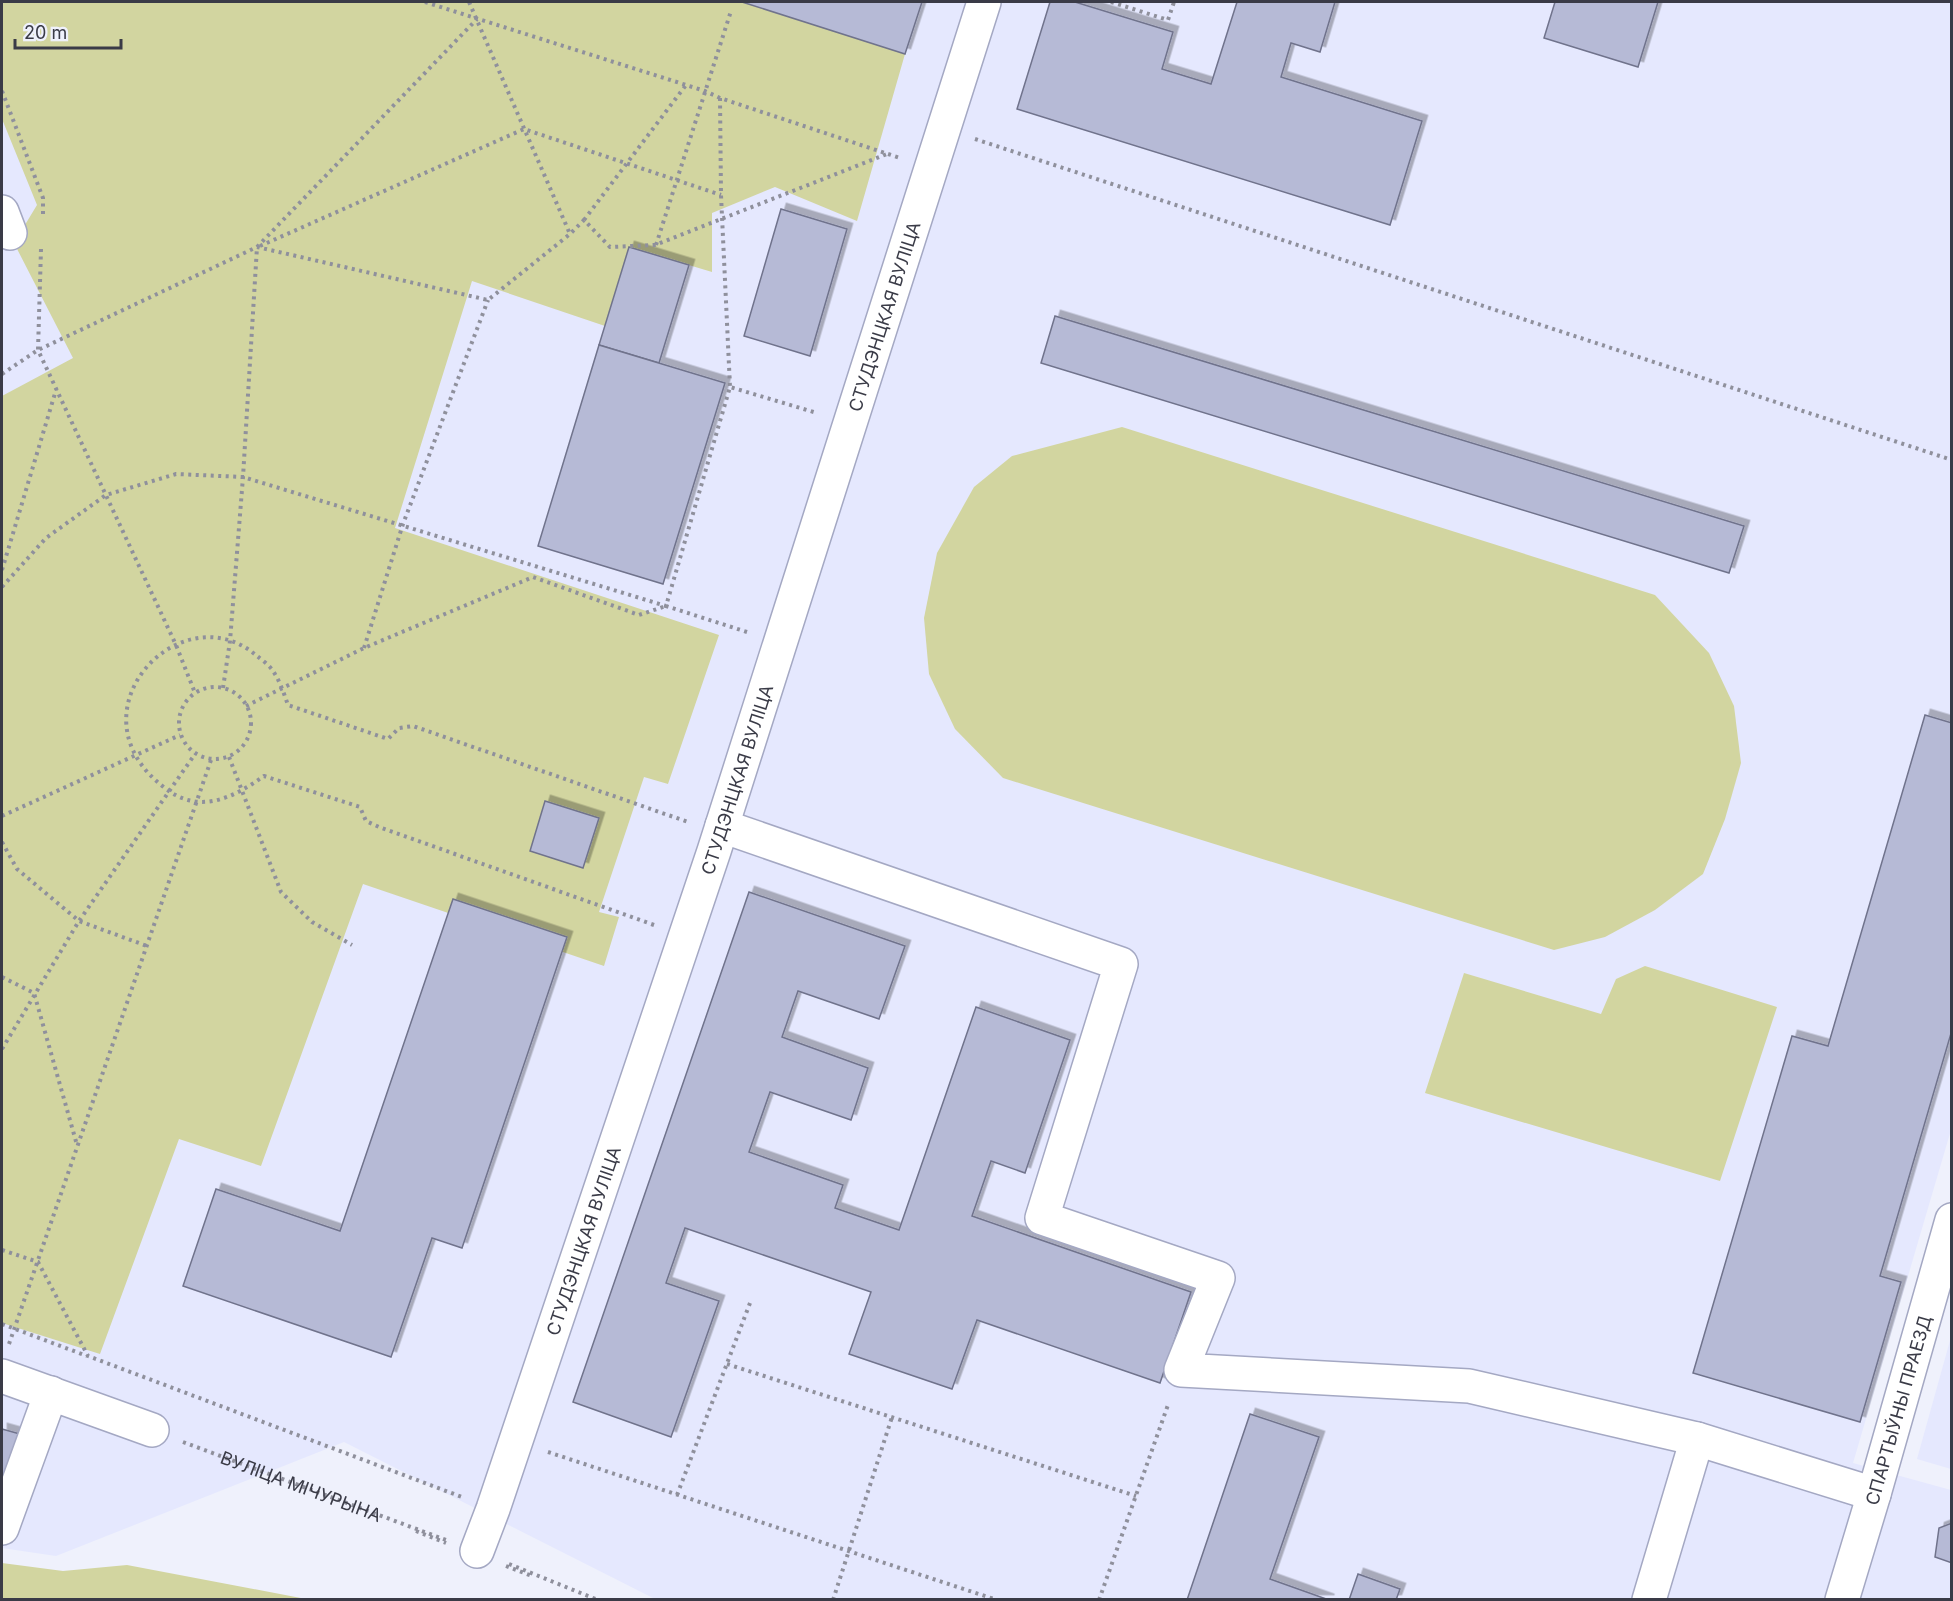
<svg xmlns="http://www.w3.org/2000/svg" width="1953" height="1601" viewBox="0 0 1953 1601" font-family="Inter,sans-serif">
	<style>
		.built { fill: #e5e8fe }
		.green { fill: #d2d5a0 }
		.building { fill: #b6bad6; stroke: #70738c; stroke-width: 1.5; filter: url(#shadow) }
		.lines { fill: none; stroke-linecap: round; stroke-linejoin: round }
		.minor-casing { stroke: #a4a8c3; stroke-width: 36 }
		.path { stroke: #8f909c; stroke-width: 4; stroke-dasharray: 3 4.5; stroke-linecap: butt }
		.minor { stroke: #fff; stroke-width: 33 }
		.labels { text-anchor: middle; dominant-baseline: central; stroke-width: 5; stroke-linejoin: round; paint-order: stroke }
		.street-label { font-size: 18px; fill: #3a3b47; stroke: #eff1fc }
	</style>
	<defs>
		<filter id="shadow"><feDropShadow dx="5.5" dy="-5.5" stdDeviation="0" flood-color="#0004"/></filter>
	</defs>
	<rect width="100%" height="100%" fill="#eff1fc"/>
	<!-- built -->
	<g class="built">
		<path d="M2 2H1951V1130L1853 1463 1951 1490V1599H655L344 1442 56 1556 2 1548Z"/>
		<path d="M1951 1337V1469L1917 1459Z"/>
	</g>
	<!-- green -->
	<g class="green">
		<path d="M2 2H742L905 54 857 221 775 187 712 213V272L629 247 605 326 472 281 395 528 719 635 668 784 644 777 599 912 619 917 604 966 363 884 261 1166 179 1139 100 1354 2 1323V396L73 358 14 243 37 205 2 119Z"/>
		<path d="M1122 427 1655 595 1709 653 1734 706 1741 763 1725 819 1703 874 1655 910 1605 937 1554 950 1003 778 955 729 929 674 924 618 937 553 974 487 1012 456Z"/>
		<path d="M1645 966 1777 1007 1720 1181 1425 1093 1464 973 1601 1014 1616 979Z"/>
		<path d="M2 1563 63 1571 127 1565 306 1599H2Z"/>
	</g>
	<!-- building -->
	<g class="building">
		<path d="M742 2H922L905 54Z"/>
		<path d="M1050 2H1075L1173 32 1162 69 1211 84 1237 2H1335L1320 52 1291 43 1281 77 1422 121 1390 225 1017 109Z"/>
		<path d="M1555 2H1658L1638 67 1544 38Z"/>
		<path d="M781 209 847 229 810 356 744 336Z"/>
		<path d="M629 247 689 265 659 363 599 345Z"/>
		<path d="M1055 316 1744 526 1729 573 1041 363Z"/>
		<path d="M599 345 725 383 663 584 538 546Z"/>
		<path d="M1925 715 1952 723V1030L1880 1276 1901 1282 1860 1422 1693 1373 1792 1036 1828 1046Z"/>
		<path d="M545 801 599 818 583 868 530 851Z"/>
		<path d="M749 892 905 946 879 1019 798 991 782 1037 868 1068 851 1120 770 1092 749 1152 843 1185 835 1208 899 1230 976 1007 1070 1040 1025 1173 991 1161 972 1216 1191 1292 1160 1383 977 1320 952 1389 849 1354 871 1292 685 1228 666 1283 719 1301 671 1437 573 1402Z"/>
		<path d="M453 899 567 937 462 1248 432 1238 391 1357 183 1286 216 1189 340 1231Z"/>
		<path d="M1250 1414 1319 1437 1270 1579 1329 1600H1187Z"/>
		<path d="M2 1429 20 1434 2 1494Z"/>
		<path d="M1952 1523V1563L1935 1557 1939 1528Z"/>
		<path d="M1358 1574 1400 1589 1396 1600H1349Z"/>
	</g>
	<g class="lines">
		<defs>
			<g id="minor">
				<path d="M2 212 10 233"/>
				<path d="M722 826 1121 964 1042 1218 1218 1278 1181 1370 1469 1386 1697 1439"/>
				<path d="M2 1376 152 1430"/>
				<path d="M2 1528 51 1393"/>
				<path id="s2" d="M477 1551 493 1509 714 851 984 2"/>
				<path d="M1649 1600 1697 1439 1874 1494"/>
				<path id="s3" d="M1842 1600 1874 1494 1952 1220"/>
			</g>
		</defs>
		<!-- minor casing -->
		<use href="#minor" class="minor-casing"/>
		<!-- path -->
		<g class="path">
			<path d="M425 2 705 91 720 98 900 158"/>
			<path d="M469 2 570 234"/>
			<path d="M1111 2 1168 20 1174 2"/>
			<path d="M2 91 43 198V217"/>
			<path d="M720 98 721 195 730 387"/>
			<path d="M975 139 1952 460"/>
			<path d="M584 220 686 85"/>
			<path d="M656 245 731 11"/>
			<path d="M260 246 524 129 721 195"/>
			<path d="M41 249 38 350 176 645 195 693"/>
			<path d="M2 374 38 350 257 247 488 300 570 234 584 220 610 247 655 245 887 154"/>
			<path d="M2 570 56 390"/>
			<path d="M2 587 46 538 106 495 176 474 243 477 666 606"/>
			<path d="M747 632 666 606 730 387 817 413"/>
			<path d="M364 648 403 524 488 300"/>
			<circle cx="215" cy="723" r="36"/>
			<path d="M223 688 230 641 243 477 257 247 477 19"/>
			<path d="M246 706 364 648 533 577 639 615 666 606"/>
			<path d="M229 757 281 892 312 922 352 945"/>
			<path d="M2 816 180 735"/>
			<path d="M2 842 17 869 79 921 147 946"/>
			<path d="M654 925 379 827 366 821 360 807 264 776C233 798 199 815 165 788 65 713 181 590 257 656 262 660 269 665 273 671 280 681 284 694 288 705L388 739 399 728 413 726 688 822"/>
			<path d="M2 977 34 993 77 1145"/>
			<path d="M2 1049 79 921 195 754"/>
			<path d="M2 1250 38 1262 88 1356 462 1497"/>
			<path d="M2 1324 87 1356"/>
			<path d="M9 1344 211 760"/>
			<path d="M727 1364 1136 1496"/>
			<path id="s1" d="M183 1442 446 1540"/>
			<path d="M548 1452 997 1600"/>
			<path d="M677 1495 750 1303"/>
			<path d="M416 1531 446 1543"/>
			<path d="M509 1564 598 1600"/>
			<path d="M506 1566 532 1576"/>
			<path d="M833 1600 892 1417"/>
			<path d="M1099 1600 1169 1402"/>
		</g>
		<!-- minor -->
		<use href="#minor" class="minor"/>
	</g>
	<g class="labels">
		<!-- street labels -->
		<g class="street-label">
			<text stroke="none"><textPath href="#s2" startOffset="1300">СТУДЭНЦКАЯ ВУЛІЦА</textPath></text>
			<text stroke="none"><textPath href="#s2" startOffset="814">СТУДЭНЦКАЯ ВУЛІЦА</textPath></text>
			<text stroke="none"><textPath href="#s2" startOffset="328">СТУДЭНЦКАЯ ВУЛІЦА</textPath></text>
			<text stroke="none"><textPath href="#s3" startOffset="198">СПАРТЫЎНЫ ПРАЕЗД</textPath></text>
			<text stroke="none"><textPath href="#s1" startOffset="126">ВУЛІЦА МІЧУРЫНА</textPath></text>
		</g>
	</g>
	<!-- border -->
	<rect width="1953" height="1601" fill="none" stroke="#3a3b47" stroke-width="6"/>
	<!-- scale -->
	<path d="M15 39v9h106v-9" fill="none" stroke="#3a3b47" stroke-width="3"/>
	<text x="24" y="39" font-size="18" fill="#3a3b47" stroke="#eff1fc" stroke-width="4.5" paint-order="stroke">20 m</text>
</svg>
